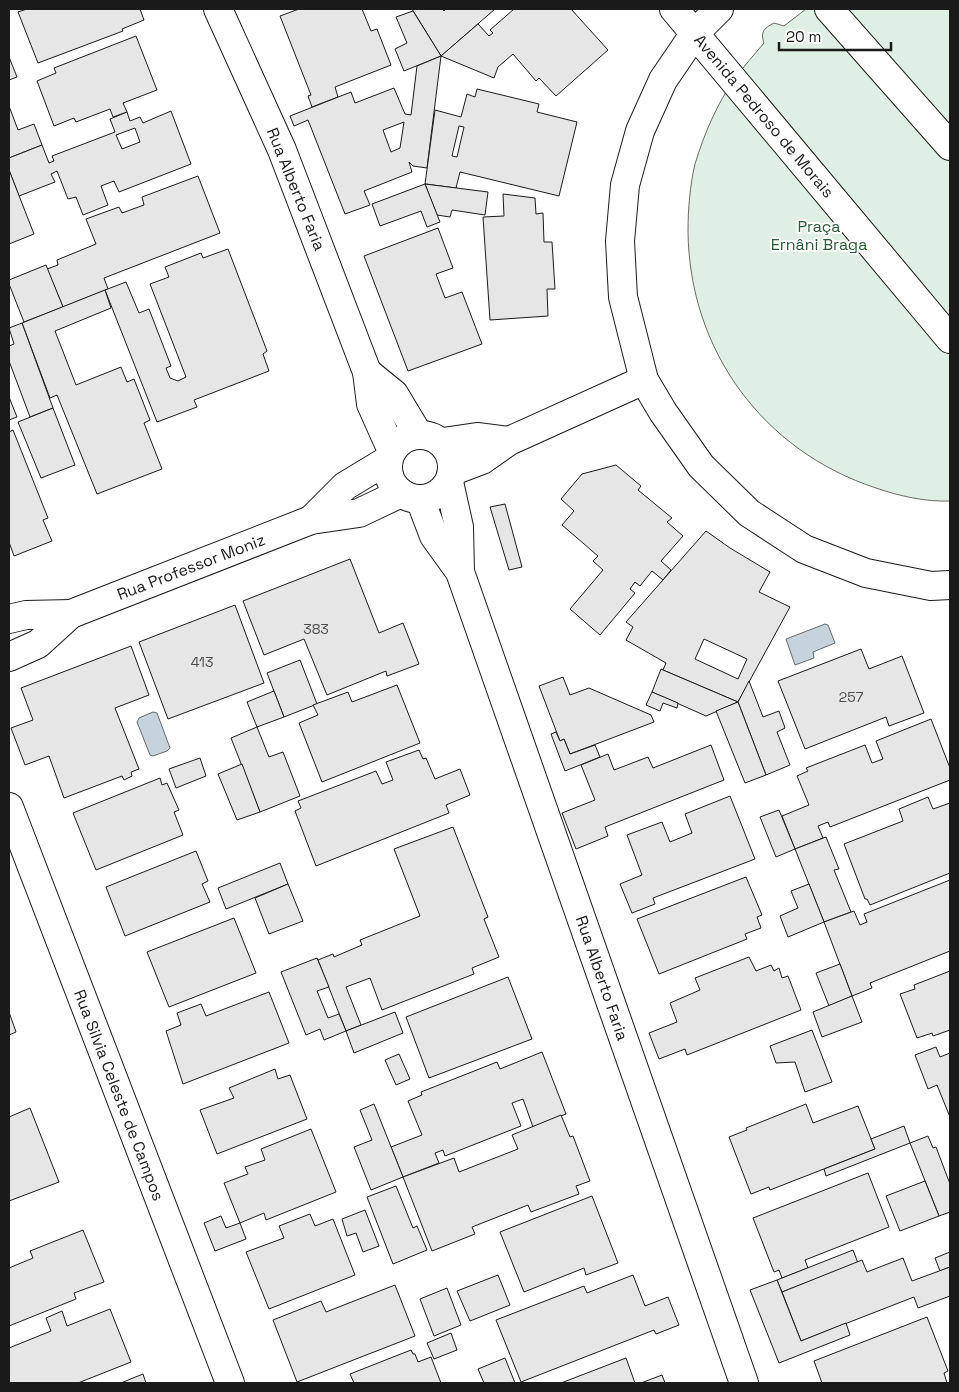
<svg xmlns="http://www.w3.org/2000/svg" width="959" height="1392" viewBox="0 0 959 1392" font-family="'Space Grotesk',sans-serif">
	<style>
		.green { fill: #e0efe3; stroke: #6a6a6a }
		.water { fill: #c6d2dc; stroke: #6a6a6a }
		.building { fill: #e6e6e6; stroke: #1a1a1a; fill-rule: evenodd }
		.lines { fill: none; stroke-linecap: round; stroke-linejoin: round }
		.minor-casing { stroke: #1a1a1a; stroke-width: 30 }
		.trunk-casing { stroke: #1a1a1a; stroke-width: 30 }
		.minor { stroke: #fff; stroke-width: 28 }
		.trunk { stroke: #fff; stroke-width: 28 }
		.labels { text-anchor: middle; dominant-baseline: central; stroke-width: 4; stroke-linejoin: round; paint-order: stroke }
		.number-label { font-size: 14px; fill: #4d4d4d }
		.street-label { font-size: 16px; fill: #1a1a1a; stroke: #fff }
		.park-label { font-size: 16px; fill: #2b5a34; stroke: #fff }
	</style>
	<rect width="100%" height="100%" fill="#fff"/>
	<!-- green -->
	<path class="green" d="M806 9H950V501C926 502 899 496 876 488 763 451 689 350 688 231 688 209 690 185 695 164 704 134 717 104 735 78 744 66 754 55 764 43 760 32 764 28 774 23L784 26Z"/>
	<!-- water -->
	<g class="water">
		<path d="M825 624 828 625 835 643 813 652 814 658 795 665 786 639Z"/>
		<path d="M153 712 157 713 170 748 167 751 153 756 150 755 137 722 139 718Z"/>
	</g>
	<!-- building -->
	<g class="building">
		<path d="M27 9H140L144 20 122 29 123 31 38 63 18 12Z"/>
		<path d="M299 9H362L371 31 377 29 391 65 335 87 338 97 312 107 308 96 311 95 280 16Z"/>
		<path d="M412 9H442L444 11 446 9H495L441 56Z"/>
		<path d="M514 9H571L608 50 556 96 539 78 536 81 513 54 498 67 494 78 441 56 478 24 489 36 493 33 490 30Z"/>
		<path d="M413 11 441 56 404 71 395 49 407 43 396 17Z"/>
		<path d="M136 36 157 90 123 103 127 112 113 117 110 109 76 122 74 118 54 126 37 81 56 73 54 68Z"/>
		<path d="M441 56 427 168 413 166 409 162 412 172 364 191 370 205 345 214 308 120 294 126 290 116 351 92 355 103 394 88 405 114 411 115 417 66ZM404 122 400 148 391 152 383 130Z"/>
		<path d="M9 57 17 77 9 80Z"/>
		<path d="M477 89 539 104 537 112 577 122 559 196 460 172 456 188 425 184 435 110 461 117 467 94 475 97ZM459 126 464 127 457 157 452 156Z"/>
		<path d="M9 106 18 130 34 124 42 145 9 158Z"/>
		<path d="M171 111 191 164 119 192 114 181 101 186 108 205 83 215 76 197 68 199 57 171 51 174 55 182 19 196 9 170V158L42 145 49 163 54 161 52 156 115 132 110 119 127 112 130 121 140 117 143 123ZM135 128 140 142 122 149 116 135Z"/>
		<path d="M9 170 34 234 9 244Z"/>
		<path d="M198 176 220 233 104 278 108 289 63 307 47 269 58 265 57 260 96 244 86 219 119 207 122 213 144 205 142 197Z"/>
		<path d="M425 184 488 192 485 215 452 210 450 217 437 215Z"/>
		<path d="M425 184 440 222 427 227 421 211 380 226 372 204Z"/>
		<path d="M503 194 535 198 536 214 543 213 544 242H552L555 289H547L548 316 490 320 483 217 504 216Z"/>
		<path d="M438 228 453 268 436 274 445 298 462 292 482 344 408 371 364 256Z"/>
		<path d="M228 249 267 351 263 354 269 371 194 400 197 407 157 422 105 290 126 282 139 313 149 309 171 366 166 368 170 378 178 381 186 377 150 284 169 277 165 267 201 253 203 258Z"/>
		<path d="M46 265 63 307 24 322 9 284V280Z"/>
		<path d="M105 290 111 308 55 331 76 385 121 367 127 382 134 379 150 420 144 423 162 469 97 494 57 395 50 398 22 323Z"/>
		<path d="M22 323 53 408 30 417 9 361V346L14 344 9 328Z"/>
		<path d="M9 397 17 417 9 420Z"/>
		<path d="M53 408 75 465 41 478 18 422Z"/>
		<path d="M13 430 48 518 43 520 52 541 14 556 9 542V432Z"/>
		<path d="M616 465 641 486 638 490 672 518 667 522 683 536 661 561 671 570 663 580 652 571 640 586 635 582 630 589 635 593 600 635 570 609 603 570 593 561 598 556 562 525 574 511 561 499 582 474Z"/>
		<path d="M505 504 522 567 509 570 490 507Z"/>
		<path d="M706 531 730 548 770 572 759 592 790 607 738 702 663 670 666 663 626 640 633 627 626 622ZM704 639 747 659 738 679 695 659Z"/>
		<path d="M350 559 379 633 403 623 419 664 387 676 386 671 327 695 304 639 264 655 243 601Z"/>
		<path d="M235 605 264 683 168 719 139 642Z"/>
		<path d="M131 646 149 695 115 708 139 769 131 772 132 776 124 780 122 776 64 798 49 756 25 765 11 728 33 720 21 688Z"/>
		<path d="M861 649 869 669 902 656 924 713 889 726 886 717 805 749 778 681Z"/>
		<path d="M300 660 317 704 284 717 267 673Z"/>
		<path d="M661 669 663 670 738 702 706 716 652 692Z"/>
		<path d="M563 677 570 695 589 688 651 715 654 722 570 754 564 739 560 741 539 686Z"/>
		<path d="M749 681 763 717 779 711 785 728 777 732 790 765 766 775 738 702Z"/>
		<path d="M397 685 420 743 322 782 299 723 318 715 313 705 348 692 352 702Z"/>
		<path d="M274 691 284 717 257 727 247 702Z"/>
		<path d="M652 692 678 703 677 708 663 703 660 711 646 705Z"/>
		<path d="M738 702 766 775 745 783 716 711Z"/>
		<path d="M931 719 950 768V780L830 827 828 822 818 826 823 838 795 849 782 816 809 805 797 776 808 771 806 768 865 745 872 763 883 759 876 741Z"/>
		<path d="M257 727 269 757 283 752 300 796 260 812 231 738Z"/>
		<path d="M556 732 560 741 564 739 570 754 595 745 600 757 565 771 551 734Z"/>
		<path d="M711 745 724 780 605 827 608 836 576 849 562 813 595 800 581 765 608 754 614 770 648 757 653 768Z"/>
		<path d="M419 750 423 759 426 758 435 779 460 769 470 795 446 805 449 813 316 866 295 811 301 808 298 801 376 771 382 784 393 780 386 762Z"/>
		<path d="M200 758 206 776 176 788 169 769Z"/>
		<path d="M242 764 260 812 237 820 218 774Z"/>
		<path d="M160 778 162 785 167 783 179 810 174 812 183 835 96 870 73 813Z"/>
		<path d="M730 796 755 859 653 898 655 904 632 913 620 884 642 875 627 835 662 822 670 842 692 833 685 814Z"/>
		<path d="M928 797 933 809 950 803V873L870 905 867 899H865L844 844 903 821 899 809Z"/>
		<path d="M779 810 795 849 776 857 760 817Z"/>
		<path d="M453 827 488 917 484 919 499 957 472 968 474 974 382 1010 370 978 346 987 361 1025 346 1031 318 960 333 954 334 957 362 945 360 940 420 916 394 849Z"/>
		<path d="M826 837 839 869 834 870 851 912 824 922 795 849Z"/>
		<path d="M196 851 208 881 202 884 210 902 125 936 106 887Z"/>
		<path d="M280 863 288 884 226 909 218 888Z"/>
		<path d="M746 877 762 915 757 917 761 928 745 934 747 939 659 974 637 919Z"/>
		<path d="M950 880V951L870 983 872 988 852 996 824 922 854 911 860 925 867 922 864 914Z"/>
		<path d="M288 884 303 921 269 934 255 898Z"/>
		<path d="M809 884 824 922 788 937 780 916 798 908 791 891Z"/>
		<path d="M234 918 256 973 169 1007 147 952Z"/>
		<path d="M749 957 756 971 771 965 774 971 779 968 782 978 788 976 801 1010 687 1055 685 1049 659 1059 649 1033 677 1022 670 1003 700 990 695 978Z"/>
		<path d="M317 958 329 987 317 991 328 1018 339 1014 346 1031 324 1040 320 1029 306 1035 281 972Z"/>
		<path d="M840 964 852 996 829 1006 816 973Z"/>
		<path d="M950 971V1030L933 1036 932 1033 917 1038 900 994 915 989 914 985Z"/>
		<path d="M508 977 532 1039 429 1078 406 1017Z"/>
		<path d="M269 992 289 1043 183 1084 166 1031 181 1025 177 1013 201 1004 206 1016Z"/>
		<path d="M852 996 862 1022 822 1037 813 1012Z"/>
		<path d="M9 1012 16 1032 9 1035Z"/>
		<path d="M395 1012 403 1033 354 1053 346 1031Z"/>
		<path d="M812 1030 832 1082 805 1092 795 1062 776 1063 770 1046Z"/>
		<path d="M936 1047 940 1057 950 1053V1117L937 1085 928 1089 915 1055Z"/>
		<path d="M542 1052 566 1114 533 1127 523 1099 512 1103 521 1126 445 1156 443 1150 435 1153 439 1163 403 1177 391 1147 422 1135 408 1101 422 1095 421 1092 497 1062 500 1069Z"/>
		<path d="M399 1054 410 1079 396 1085 385 1060Z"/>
		<path d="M275 1069 278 1079 290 1075 307 1119 217 1154 200 1110 234 1098 229 1088Z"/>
		<path d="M374 1104 403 1177 371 1190 354 1147 372 1140 360 1110Z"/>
		<path d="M806 1104 813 1123 858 1106 875 1149 770 1190 769 1187 751 1194 729 1137 747 1130 746 1128Z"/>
		<path d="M30 1108 59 1182 9 1201V1117Z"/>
		<path d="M561 1115 570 1137 573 1136 590 1181 576 1186 579 1194 531 1212 528 1205 472 1227 475 1234 432 1251 403 1177 454 1158 459 1172 518 1149 512 1135Z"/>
		<path d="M904 1126 910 1143 826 1176 824 1169 875 1149 871 1139Z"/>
		<path d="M311 1129 336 1192 266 1220 264 1213 240 1223 224 1183 248 1174 245 1167 265 1160 261 1149Z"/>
		<path d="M928 1136 933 1148 936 1147 950 1184V1212L939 1216 910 1143Z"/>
		<path d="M868 1173 889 1227 805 1260 808 1268 782 1278 779 1270 774 1272 753 1218Z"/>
		<path d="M925 1181 939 1216 900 1231 886 1196Z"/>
		<path d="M396 1186 413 1228 417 1226 427 1250 393 1264 367 1197Z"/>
		<path d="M592 1196 618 1263 586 1275 584 1268 524 1292 500 1232Z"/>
		<path d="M365 1210 379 1246 363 1252 356 1233 347 1236 342 1219Z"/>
		<path d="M310 1214 315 1226 333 1219 355 1275 269 1309 246 1252 284 1238 279 1226Z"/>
		<path d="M221 1216 226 1228 240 1223 246 1239 215 1251 204 1223Z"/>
		<path d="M83 1230 104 1282 74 1293 76 1299 9 1326V1268L33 1258 30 1251Z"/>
		<path d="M853 1250 858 1263 782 1292 777 1280Z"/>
		<path d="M950 1252V1267L940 1271 935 1258Z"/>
		<path d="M903 1258 912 1281 950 1267V1296L918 1308 914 1297 801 1341 782 1292 862 1260 867 1272Z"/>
		<path d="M498 1275 510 1305 470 1321 457 1291Z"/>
		<path d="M633 1275 645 1306 668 1297 679 1325 656 1334 654 1330 521 1382 496 1320 584 1286 587 1293Z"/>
		<path d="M777 1280 801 1341 846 1323 850 1335 779 1363 750 1290Z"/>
		<path d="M395 1285 415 1336 297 1382 273 1320 321 1301 326 1312Z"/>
		<path d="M447 1288 461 1325 434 1336 420 1299Z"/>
		<path d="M110 1309 131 1362 78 1383H9V1348L51 1331 46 1318 62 1311 67 1326Z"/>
		<path d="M927 1317 948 1371 944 1373 947 1383H822L814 1361Z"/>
		<path d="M451 1333 457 1350 434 1359 427 1343Z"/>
		<path d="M411 1350 413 1354H415L418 1362 431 1357 441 1383H354L350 1374Z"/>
		<path d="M505 1358 515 1383H484L478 1369Z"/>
		<path d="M626 1358 635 1383H561Z"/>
		<path d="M143 1374 146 1383H121L133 1378Z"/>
		<path d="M662 1375 665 1383H641Z"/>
	</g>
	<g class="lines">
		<defs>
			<g id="minor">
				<path d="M218 9 282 150 367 372 371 404 392 451"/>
				<path d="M719 9 695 33 663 80 640 131 625 185 620 241 623 297 644 380 663 412 701 466 749 513 804 549 866 573 931 586 950 585"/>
				<path d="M367 372 394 394 418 434"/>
				<circle cx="420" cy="467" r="32"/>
				<path d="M443 442 477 437 509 441"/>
				<path d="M453 471 482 460 509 441 644 380"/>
				<path d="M449 482 459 527 460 572"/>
				<path d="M420 499 434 536 460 572 744 1383"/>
				<path d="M311 520 345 486 388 460"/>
				<path d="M9 619 26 615 71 614"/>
				<path d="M9 657 38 644 71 614 311 520 359 513 401 493"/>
				<path d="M9 807 230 1383"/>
			</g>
			<g id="trunk">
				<path d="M674 9 950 339"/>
				<path d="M829 9 950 146"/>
			</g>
		</defs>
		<!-- minor casing -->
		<use href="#minor" class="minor-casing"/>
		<!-- trunk casing -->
		<use href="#trunk" class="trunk-casing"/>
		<!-- minor -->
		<use href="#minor" class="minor"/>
		<!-- trunk -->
		<use href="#trunk" class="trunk"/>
	</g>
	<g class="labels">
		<!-- number labels -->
		<g class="number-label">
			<text x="316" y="629">383</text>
			<text x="202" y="662">413</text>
			<text x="851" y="697">257</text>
		</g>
		<!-- street labels -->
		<g class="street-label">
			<text transform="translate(764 116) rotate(50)">Avenida Pedroso de Morais</text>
			<text transform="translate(296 189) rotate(68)">Rua Alberto Faria</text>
			<text transform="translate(191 567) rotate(-21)">Rua Professor Moniz</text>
			<text transform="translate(602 978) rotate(71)">Rua Alberto Faria</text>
			<text transform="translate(119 1095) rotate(69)">Rua Silvia Celeste de Campos</text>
		</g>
		<!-- park labels -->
		<g class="park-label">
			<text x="819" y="226">Praça<tspan x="819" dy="18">Ernâni Braga</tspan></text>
		</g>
	</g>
	<!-- border -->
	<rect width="959" height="1392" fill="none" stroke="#1a1a1a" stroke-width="20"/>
	<!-- scale -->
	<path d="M779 42v8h112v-8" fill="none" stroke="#1a1a1a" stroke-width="2.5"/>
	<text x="786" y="42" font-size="15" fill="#1a1a1a" stroke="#ffffff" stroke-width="4" paint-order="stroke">20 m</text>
</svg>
